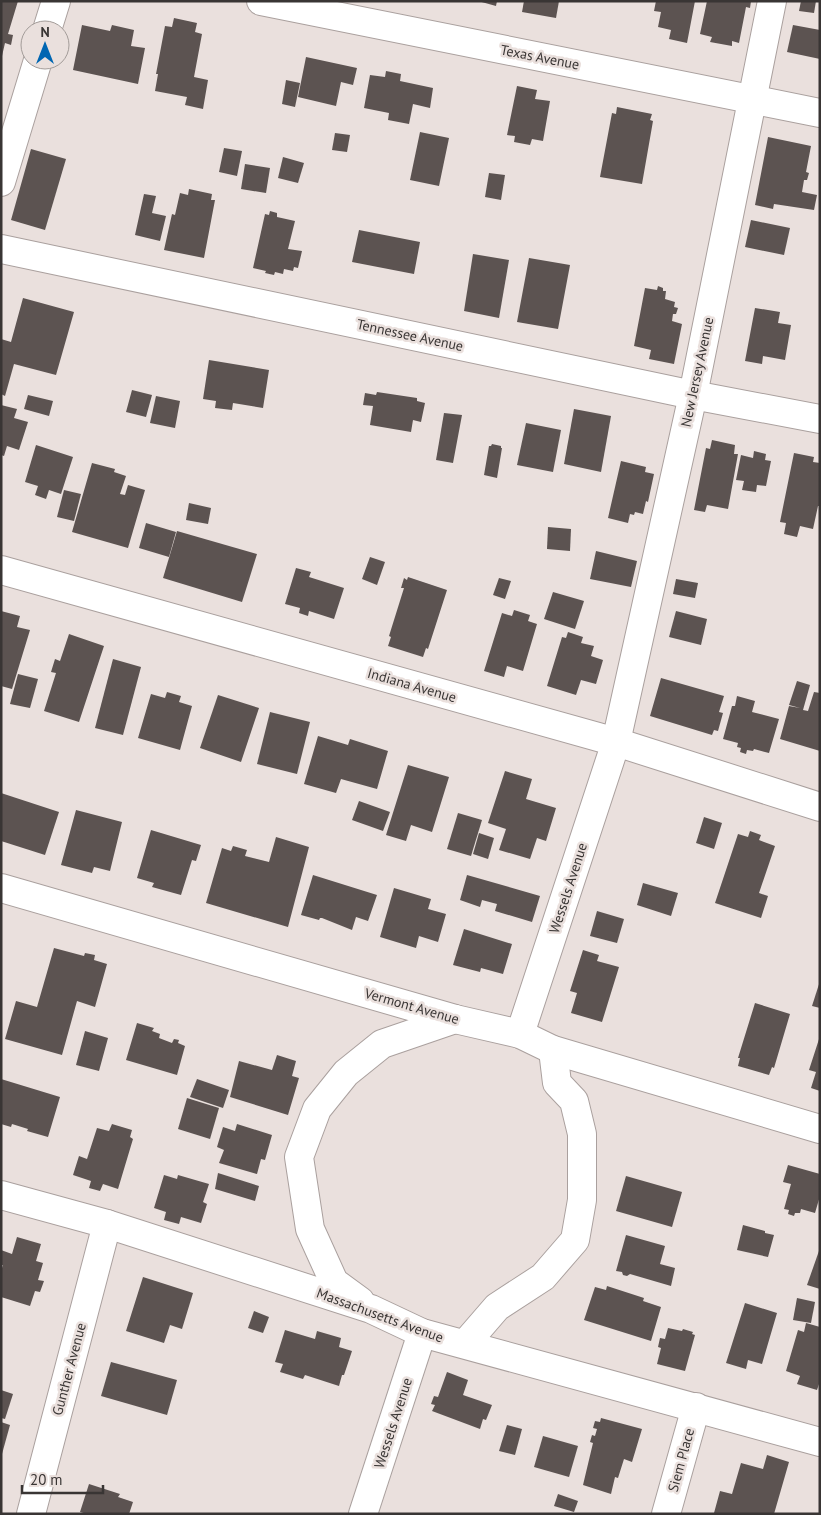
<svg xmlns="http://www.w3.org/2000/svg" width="821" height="1515" viewBox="0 0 821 1515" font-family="'PT Sans',sans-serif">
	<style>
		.building { fill: #5c5351 }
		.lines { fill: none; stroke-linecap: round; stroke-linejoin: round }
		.minor-casing { stroke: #aaa09e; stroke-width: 30 }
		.minor { stroke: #fff; stroke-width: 28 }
		.labels { text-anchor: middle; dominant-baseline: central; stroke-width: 5; stroke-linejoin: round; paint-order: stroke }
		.street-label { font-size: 14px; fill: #393534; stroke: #eae0dd }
	</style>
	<rect width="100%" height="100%" fill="#eae0dd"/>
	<!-- building -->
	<g class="building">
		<path d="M1 1H18L8 34 13 35 11 45 5 43 2 56Z"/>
		<path d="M478 1H497L496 6Z"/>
		<path d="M524 1H559L556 18 522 12Z"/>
		<path d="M656 1H695L687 43 669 39 671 30 658 27 661 12 654 11Z"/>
		<path d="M707 1H751L750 8 746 7 739 43 732 41V46L710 42 712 37 700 34Z"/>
		<path d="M801 1H816L814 13 799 11Z"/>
		<path d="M174 18 197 23 195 32 202 34 194 77 208 80 203 109 185 105 187 97 155 91 158 74H156L165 26 172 27Z"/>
		<path d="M82 25 110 31 112 25 134 30 131 46 145 48 138 84 73 70Z"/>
		<path d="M793 25 820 30V59L787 52Z"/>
		<path d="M306 57 357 68 353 85 341 82 336 106 298 97Z"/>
		<path d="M386 71 401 74 400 81 433 88 430 108 413 104 409 124 388 120 389 113 364 108 370 75 385 77Z"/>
		<path d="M286 80 300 83 295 107 282 104Z"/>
		<path d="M517 86 537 90 535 99 550 101 543 141 532 139 530 145 514 142 515 136 507 135Z"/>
		<path d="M617 107 652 114 650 120 653 121 642 184 600 177 612 113 616 114Z"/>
		<path d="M420 132 449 138 439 186 410 180Z"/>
		<path d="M335 133 350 135 347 152 332 150Z"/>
		<path d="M768 137 811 146 806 172 809 173 807 180H804L802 192 817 195 814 210 774 204 773 209 755 205Z"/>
		<path d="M224 148 242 151 237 176 219 172Z"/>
		<path d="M31 149 66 159 45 230 11 220Z"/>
		<path d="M283 157 304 163 298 183 278 178Z"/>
		<path d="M245 164 270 168 266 193 241 189Z"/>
		<path d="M489 173 505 175 501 200 485 197Z"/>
		<path d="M189 189 212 194 211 200H215L204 258 164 250 172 214 175 215 180 193 188 195Z"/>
		<path d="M144 194 156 196 152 213 166 216 160 241 135 235Z"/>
		<path d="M270 211 277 213V217L295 221 288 249 302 251 298 268 294 267 293 271 284 269 283 274 275 272 274 275 265 273 266 271 253 268 265 214 269 215Z"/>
		<path d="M751 220 790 228 784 255 745 247Z"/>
		<path d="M359 230 420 242 414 274 352 262Z"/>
		<path d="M473 254 509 260 499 318 464 311Z"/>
		<path d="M529 258 570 265 558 329 517 322Z"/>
		<path d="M658 286 663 288V291H666L665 299 675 302 674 307 678 308 676 314H673L672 321 682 324 674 364 649 359 651 350 634 346 645 288 657 290Z"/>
		<path d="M23 298 74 312 56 375 14 364 5 396 1 394V339L11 342Z"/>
		<path d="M755 308 780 312 778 323 791 325 785 360 763 356 762 364 745 361Z"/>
		<path d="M209 360 269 370 263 408 233 403 232 410 215 408 216 401 203 399Z"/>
		<path d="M132 390 152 395 146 417 126 412Z"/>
		<path d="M377 392 417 398V401L425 403 421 422 413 420 411 432 370 425 373 406 363 405 365 393 376 395Z"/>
		<path d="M28 395 53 401 49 416 24 409Z"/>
		<path d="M156 396 180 401 175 428 150 423Z"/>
		<path d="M1 405 17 409 14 418 28 422 19 450 7 446 4 456 1 455Z"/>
		<path d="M574 409 611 416 601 472 564 464Z"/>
		<path d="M444 413 462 415 453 463 436 460Z"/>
		<path d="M526 423 561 430 553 472 517 465Z"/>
		<path d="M712 440 735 445 734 454H738L728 509 707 505 705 512 694 510 706 448 710 449Z"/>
		<path d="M492 444 501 446V448H502L497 478 484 475 489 446H491Z"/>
		<path d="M36 445 73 457 61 494 49 490 46 499 35 495 38 486 25 482Z"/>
		<path d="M754 451 766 454 765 460 771 461 766 486 757 485 756 492 742 490 744 481 736 480 741 455 753 458Z"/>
		<path d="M794 453 814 457 813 462 820 463V506H818L813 529 800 526 797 537 784 534 786 523 780 522Z"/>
		<path d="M621 461 646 467 645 472 654 474 648 502 646 501 643 514 635 512 634 515 630 514 628 523 608 518Z"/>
		<path d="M92 463 115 469 114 472 126 476 120 494 125 495 128 485 145 490 128 548 72 532Z"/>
		<path d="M64 490 81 494 74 521 57 517Z"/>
		<path d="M189 503 211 508 208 524 186 520Z"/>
		<path d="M146 523 176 532 169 557 139 548Z"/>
		<path d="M548 527 571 529 570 551 547 549Z"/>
		<path d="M177 531 257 554 242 602 163 578Z"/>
		<path d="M596 551 637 561 631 587 590 579Z"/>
		<path d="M370 557 385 562 377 585 362 579Z"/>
		<path d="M296 568 311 572 309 577 344 588 334 619 309 611 308 616 299 613 300 608 285 604Z"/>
		<path d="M408 577 447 590 428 649 426 648 423 657 388 646 391 637 389 636 404 588H401L404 578 407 580Z"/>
		<path d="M499 578 511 581 505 599 493 595Z"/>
		<path d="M676 579 698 583 695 598 673 594Z"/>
		<path d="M553 592 584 601 575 629 544 619Z"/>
		<path d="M514 610 530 615 528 621 537 624 523 671 507 666 504 677 484 671 502 613 512 616Z"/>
		<path d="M1 611 20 616 17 627 30 630 12 689 1 686Z"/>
		<path d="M676 611 707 619 701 645 669 637Z"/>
		<path d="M568 632 583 637 581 643 594 646 591 656 603 660 596 684 581 680 576 695 547 686 562 637 566 638Z"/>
		<path d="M69 634 104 646 79 722 44 711 56 673 51 672 55 659 60 661Z"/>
		<path d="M113 659 141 667 123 735 95 728Z"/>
		<path d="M18 674 38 679 30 708 10 704Z"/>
		<path d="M661 678 724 696 719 712 723 713 718 731 714 730 712 735 650 716Z"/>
		<path d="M797 681 810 685 803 710 808 711 814 692 820 693V751L780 739 789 706 800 708 789 705Z"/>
		<path d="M167 692 181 696 179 702 192 706 180 750 138 738 151 694 165 698Z"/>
		<path d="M218 695 259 708 241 762 200 748Z"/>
		<path d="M737 696 755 701 752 712 779 719 769 753 754 749 753 751 747 750 746 754 740 752 741 748 737 747 738 743 723 739 732 706H735Z"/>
		<path d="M270 712 310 722 297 774 257 764Z"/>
		<path d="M318 736 348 745 350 739 388 751 377 789 341 779 336 793 304 784Z"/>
		<path d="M408 765 449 777 432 832 411 825 406 841 386 835Z"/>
		<path d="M505 771 532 779 526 799 556 808 546 841 537 838 530 859 499 850 506 829 488 823Z"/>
		<path d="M1 793 59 812 45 855 1 841Z"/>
		<path d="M359 801 390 812 383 831 352 820Z"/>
		<path d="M76 810 122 822 110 871 94 867 92 873 61 865Z"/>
		<path d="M458 813 482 820 471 856 447 849Z"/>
		<path d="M704 817 722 823 714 849 696 843Z"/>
		<path d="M151 830 201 845 196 861 192 860 181 895 152 887 154 883 137 878Z"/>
		<path d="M750 831 761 835 759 840 775 846 759 893 768 896 761 918 715 903 738 834 748 837Z"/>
		<path d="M479 833 494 838 488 859 473 854Z"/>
		<path d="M276 837 309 847 288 927 206 903 222 848 231 851 233 846 247 850 245 856 269 862Z"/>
		<path d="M313 875 377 895 368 921 356 917 352 930 322 918H320L319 920 301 915Z"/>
		<path d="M467 875 540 896 532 922 495 911 497 904 482 900 480 907 460 900Z"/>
		<path d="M643 883 678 893 671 916 637 905Z"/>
		<path d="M394 888 431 899 428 909 446 914 438 942 419 936 416 948 380 937Z"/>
		<path d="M597 911 624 919 617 943 590 936Z"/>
		<path d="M464 929 512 944 503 974 481 968 480 972 453 965Z"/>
		<path d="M54 948 84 956 85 953 95 955 94 960 107 964 95 1007 77 1001 62 1055 5 1039 16 1001 37 1007Z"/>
		<path d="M583 950 599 955 597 961 619 967 602 1022 571 1013 577 993 570 991Z"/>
		<path d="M820 981V1008L812 1006Z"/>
		<path d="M755 1003 790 1014 774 1068 772 1067 769 1075 738 1066 740 1058H738Z"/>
		<path d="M137 1023 154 1028 152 1031 160 1034 159 1038 172 1043 174 1039 179 1040 178 1043 185 1046 177 1075 126 1060Z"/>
		<path d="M85 1031 108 1038 99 1071 76 1065Z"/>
		<path d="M820 1036V1091L811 1088 816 1072 809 1070Z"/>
		<path d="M277 1055 296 1061 292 1076 299 1078 288 1115 230 1097 239 1061 272 1070Z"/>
		<path d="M1 1079 60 1097 48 1137 27 1131 28 1129 12 1124 11 1127 1 1124Z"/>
		<path d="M197 1079 229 1090 223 1108 190 1097Z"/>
		<path d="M187 1098 219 1108 210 1139 178 1129Z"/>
		<path d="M112 1124 132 1130 130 1137 133 1139 118 1189 103 1184 100 1191 89 1188 91 1181 73 1175 79 1156 87 1159 97 1128 109 1131Z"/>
		<path d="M237 1124 272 1135 265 1160 261 1159 257 1174 219 1163 224 1150 217 1147 223 1127 235 1131Z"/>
		<path d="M788 1165 820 1174V1196L815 1213 801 1209 800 1213H795L794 1216 788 1214 789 1210 784 1209 791 1184 783 1182Z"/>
		<path d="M218 1173 259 1186 255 1201 215 1189Z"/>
		<path d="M164 1175 177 1179 178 1175 209 1184 203 1202 207 1204 201 1223 181 1217 179 1224 164 1220 166 1212 154 1208Z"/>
		<path d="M626 1176 682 1192 672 1227 616 1211Z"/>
		<path d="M743 1225 765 1231V1233L774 1235 768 1257 737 1250Z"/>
		<path d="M626 1235 665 1246 660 1264 675 1268 671 1286 630 1274 627 1276 623 1275 622 1272 616 1271Z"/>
		<path d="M17 1237 41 1244 36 1261 43 1263 38 1280 44 1281 40 1292 35 1291 30 1306 1 1297V1271L3 1265H1V1250L12 1254Z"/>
		<path d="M820 1248V1289L807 1285Z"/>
		<path d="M143 1277 193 1293 182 1329 170 1325 164 1343 126 1331Z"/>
		<path d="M607 1286 644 1298 643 1301 661 1307 651 1341 584 1320 595 1287 606 1290Z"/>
		<path d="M797 1298 815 1302 811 1323 793 1320Z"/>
		<path d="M745 1303 777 1313 762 1364 748 1360 746 1369 726 1363Z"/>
		<path d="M254 1311 269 1317 263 1333 248 1328Z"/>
		<path d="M806 1323 820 1327V1381L817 1390 797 1384 800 1376 786 1371 798 1330 804 1332Z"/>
		<path d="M668 1328 682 1331 683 1329 693 1332 692 1334 695 1335 685 1371 657 1364 661 1348 658 1347 660 1338 665 1339Z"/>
		<path d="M285 1330 315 1339 317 1331 341 1338 339 1347 352 1351 344 1375H342L339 1386 305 1375 303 1379 280 1372 283 1364 275 1362Z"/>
		<path d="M111 1362 177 1380 167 1415 101 1396Z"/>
		<path d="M447 1372 468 1380 463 1395 492 1405 486 1420 483 1419 480 1429 432 1411 435 1405 431 1404 434 1396 438 1397Z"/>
		<path d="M1 1390 13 1394 5 1419 1 1418Z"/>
		<path d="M601 1418 642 1429 632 1462 624 1459 618 1478 615 1477 611 1494 583 1485 593 1443 590 1442 592 1435 595 1436 597 1429 593 1428 595 1421 600 1422Z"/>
		<path d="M1 1422 10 1425 2 1454H1Z"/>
		<path d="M507 1425 522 1429 515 1455 499 1451Z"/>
		<path d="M543 1436 578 1446 569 1477 534 1467Z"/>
		<path d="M767 1455 789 1462 774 1514 714 1513 720 1491 732 1494 741 1463 763 1469Z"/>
		<path d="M89 1484 120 1494 118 1497 133 1502 129 1514H87L80 1512Z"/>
		<path d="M558 1494 578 1501 574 1512 554 1506Z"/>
	</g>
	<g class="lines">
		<defs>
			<g id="minor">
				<path d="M261 1 820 113"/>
				<path d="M47 30 56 1"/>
				<path d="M1 182 38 60"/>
				<path d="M1 249 693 395 820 419"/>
				<path d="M1 570 616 742 820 807"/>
				<path d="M1 888 455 1019 520 1034 553 1050 820 1129"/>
				<path d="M520 1034 616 742 693 395 772 1"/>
				<path d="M1 1195 107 1224 371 1309 422 1333 820 1442"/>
				<path d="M360 1301 334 1282 310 1229 299 1157 317 1109 346 1073 382 1044 455 1019"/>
				<path d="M465 1344 497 1307 543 1277 575 1240 582 1200V1134L574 1101 557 1083 553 1050"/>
				<path d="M31 1514 107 1224"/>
				<path d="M363 1514 422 1333"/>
				<path d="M666 1514 696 1407"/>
			</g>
		</defs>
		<!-- minor casing -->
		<use href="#minor" class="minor-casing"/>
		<!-- minor -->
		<use href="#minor" class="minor"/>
	</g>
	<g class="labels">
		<!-- street labels -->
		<g class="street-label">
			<text transform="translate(540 57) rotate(11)">Texas Avenue</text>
			<text transform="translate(410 335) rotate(12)">Tennessee Avenue</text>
			<text transform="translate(697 372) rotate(-78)">New Jersey Avenue</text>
			<text transform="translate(412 685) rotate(16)">Indiana Avenue</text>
			<text transform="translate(568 888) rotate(-72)">Wessels Avenue</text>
			<text transform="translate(412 1006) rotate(16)">Vermont Avenue</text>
			<text transform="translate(380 1315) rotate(20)">Massachusetts Avenue</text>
			<text transform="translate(69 1369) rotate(-75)">Gunther Avenue</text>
			<text transform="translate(393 1423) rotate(-72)">Wessels Avenue</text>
			<text transform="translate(681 1460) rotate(-75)">Siem Place</text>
		</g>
	</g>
	<!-- border -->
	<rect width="821" height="1515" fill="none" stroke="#393534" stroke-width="5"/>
	<!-- north arrow -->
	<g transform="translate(45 45)"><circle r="24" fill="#eae0dd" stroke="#a39c99"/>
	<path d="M0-4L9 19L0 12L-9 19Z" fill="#0066b2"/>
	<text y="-8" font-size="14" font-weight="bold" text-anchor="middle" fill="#393534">N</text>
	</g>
	<!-- scale -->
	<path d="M22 1485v8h81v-8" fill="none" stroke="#393534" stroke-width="2.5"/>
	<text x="30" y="1485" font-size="15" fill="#393534" stroke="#eae0dd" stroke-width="4" paint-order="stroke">20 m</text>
</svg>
